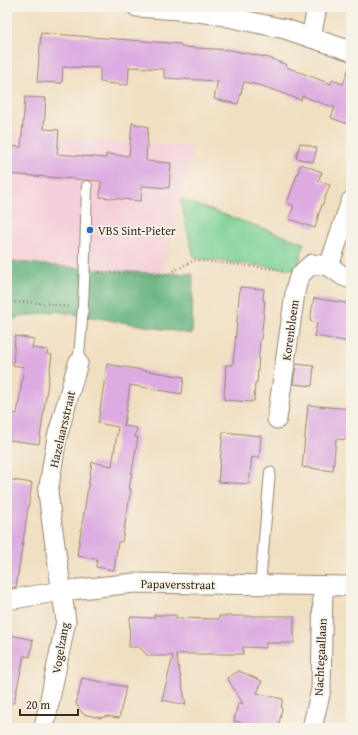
<svg xmlns="http://www.w3.org/2000/svg" width="358" height="735" viewBox="0 0 358 735" font-family="'Gentium Book Plus',serif">
	<style>
		.built { fill: #f5cfd9 }
		.green { fill: #7bd195; stroke: #5b7e5a }
		.forest { fill: #64b37e; stroke: #506e4e }
		.building { fill: #ddabe1 }
		.lines { fill: none; stroke-linecap: round; stroke-linejoin: round }
		.lane-casing { stroke: #968470; stroke-width: 12 }
		.street-casing { stroke: #968470; stroke-width: 21 }
		.path { stroke: #968470; stroke-width: 2.5; stroke-dasharray: 1 3; stroke-linecap: butt }
		.lane { stroke: #fff; stroke-width: 10 }
		.street { stroke: #fff; stroke-width: 19 }
		.poi-dot { fill: #1f6fb2; stroke: #f7f3e8; stroke-width: 1.5 }
		.labels { text-anchor: middle; dominant-baseline: central; stroke-width: 3.5; stroke-linejoin: round; paint-order: stroke }
		.poi-label { font-size: 12px; fill: #3b2a1e; stroke: #f7f3e8; text-anchor: start }
		.street-label { font-size: 12px; fill: #3b2a1e; stroke: #f7f3e8 }
	</style>
	<rect width="100%" height="100%" fill="#f7f3e8"/>
	<filter id="ink" filterUnits="userSpaceOnUse"><feTurbulence type="fractalNoise" baseFrequency=".025" numOctaves="2"/><feDisplacementMap in="SourceGraphic" scale="8" xChannelSelector="R" yChannelSelector="G"/><feConvolveMatrix kernelMatrix="1 2 1 2 8 2 1 2 1" color-interpolation-filters="sRGB"/></filter>
	<filter id="wash" filterUnits="userSpaceOnUse"><feTurbulence type="fractalNoise" baseFrequency=".012" numOctaves="4" result="noise"/><feDisplacementMap in="SourceGraphic" scale="16" xChannelSelector="R" yChannelSelector="G"/><feGaussianBlur stdDeviation="0.9" result="paint"/><feColorMatrix in="noise" values="0 0 0 0 0 0 0 0 0 0 0 0 0 0 0 0 0 1.4 0 .05"/><feComposite in="paint" operator="in"/></filter>
	<g filter="url(#wash)">
		<rect width="100%" height="100%" fill="#f1dfc1"/>
		<!-- built -->
		<path class="built" d="M7 132 130 143 195 147 180 199 163 274 77 267 7 261Z"/>
		<!-- green -->
		<path class="green" d="M180 199 304 243 297 270 194 258Z"/>
		<!-- forest -->
		<path class="forest" d="M7 261C69 267 131 274 193 274L192 334 55 311 7 320Z"/>
		<g id="blocks">
			<!-- building -->
			<g class="building">
				<path d="M41 33 181 44V47L231 50 269 58 287 65 286 67 331 84 332 80 343 84 349 68 351 69V125L331 118 335 108 302 96 301 100 262 86 244 82 238 104 214 99 218 81 164 78V69L129 67 128 85 104 83V82H100V68L63 67 62 83 37 82Z"/>
				<path d="M25 97 46 98 44 129 59 130 57 154 106 158V154L129 156 132 123 148 127 146 161 171 163 169 188 142 186 141 201 100 197 101 181 7 174V146L21 147Z"/>
				<path d="M300 143 317 148 313 162 296 158Z"/>
				<path d="M301 164 322 172 318 181 330 185 319 213 315 228 289 219 294 206 287 203Z"/>
				<path d="M240 287 264 289 263 301H265L261 340H260L257 383H255L254 401H251V402L224 400 226 365H233Z"/>
				<path d="M314 298 351 304V342L314 336 317 323 310 321Z"/>
				<path d="M15 336 34 339 32 348 48 350 47 354 52 355 39 444 9 440 13 413 17 414 24 367 13 365Z"/>
				<path d="M107 364 184 377 182 394 130 385 124 426 137 428 135 437H138L129 489H131L122 542H118L114 570 96 567 97 559 77 556 92 462 112 466 118 427 98 423Z"/>
				<path d="M296 364 314 366 312 386 293 384Z"/>
				<path d="M308 405 351 409V440L336 439 333 471 302 467Z"/>
				<path d="M223 432 261 436 259 458 252 457 249 484 218 482Z"/>
				<path d="M7 479 32 483 16 587 8 589H7Z"/>
				<path d="M154 615H176V618L219 619V616H294V643H266V648L243 647V654H176L186 705 162 700 173 656H148L139 647H129L130 617 154 618Z"/>
				<path d="M7 634 33 640 30 657 24 656 14 703H7Z"/>
				<path d="M239 671 262 681 257 693 283 699 281 708 282 709 278 728H252L253 725 234 721 238 703 243 704 227 678Z"/>
				<path d="M82 678 126 687 119 718 107 716 101 718 83 714 76 704Z"/>
			</g>
		</g>
	</g>
	<g filter="url(#ink)">
		<use href="#blocks" fill-opacity="0" stroke="#968470" stroke-width="1"/>
		<g class="lines">
			<defs>
				<g id="lane">
					<path d="M78 363C85 304 85 245 87 186"/>
					<path d="M260 585 270 472"/>
				</g>
				<g id="street">
					<path d="M137 7 179 10 214 14 285 29 351 51"/>
					<path d="M311 38 317 7"/>
					<path d="M329 266 351 201"/>
					<path d="M277 419 295 293C298 276 299 275 312 264L329 266 343 276 351 279"/>
					<path d="M7 600 62 591 134 583 351 586"/>
					<path d="M44 728 66 621 52 524 48 492 57 437 78 363"/>
					<path d="M312 728 321 690 323 586"/>
				</g>
			</defs>
			<!-- lane casing -->
			<use href="#lane" class="lane-casing"/>
			<!-- street casing -->
			<use href="#street" class="street-casing"/>
			<!-- path -->
			<g class="path">
				<path d="M99 272 163 277 194 260 283 270"/>
				<path d="M7 303 26 302 50 304 68 307"/>
			</g>
			<!-- lane -->
			<use href="#lane" class="lane"/>
			<!-- street -->
			<use href="#street" class="street"/>
		</g>
	</g>
	<!-- markers -->
	<circle class="poi-dot" cx="90" cy="230" r="4"/>
	<g class="labels">
		<!-- poi labels -->
		<g class="poi-label">
			<text x="98" y="230">VBS Sint-Pieter</text>
		</g>
		<!-- street labels -->
		<g class="street-label">
			<text transform="translate(290 330) rotate(-82)">Korenbloem</text>
			<text transform="translate(62 429) rotate(-77)">Hazelaarsstraat</text>
			<text transform="translate(178 584) rotate(1)">Papaversstraat</text>
			<text transform="translate(60 648) rotate(-80)">Vogelzang</text>
			<text transform="translate(320 657) rotate(-87)">Nachtegaallaan</text>
		</g>
	</g>
	<!-- margin -->
	<rect width="358" height="735" fill="none" stroke="#f7f3e8" stroke-width="24"/>
	<!-- scale -->
	<path d="M20 709v6h58v-6" fill="none" stroke="#3b2a1e" stroke-width="2"/>
	<text x="26" y="709" font-size="12" fill="#3b2a1e" stroke="#f7f3e8" stroke-width="3" paint-order="stroke">20 m</text>
</svg>
